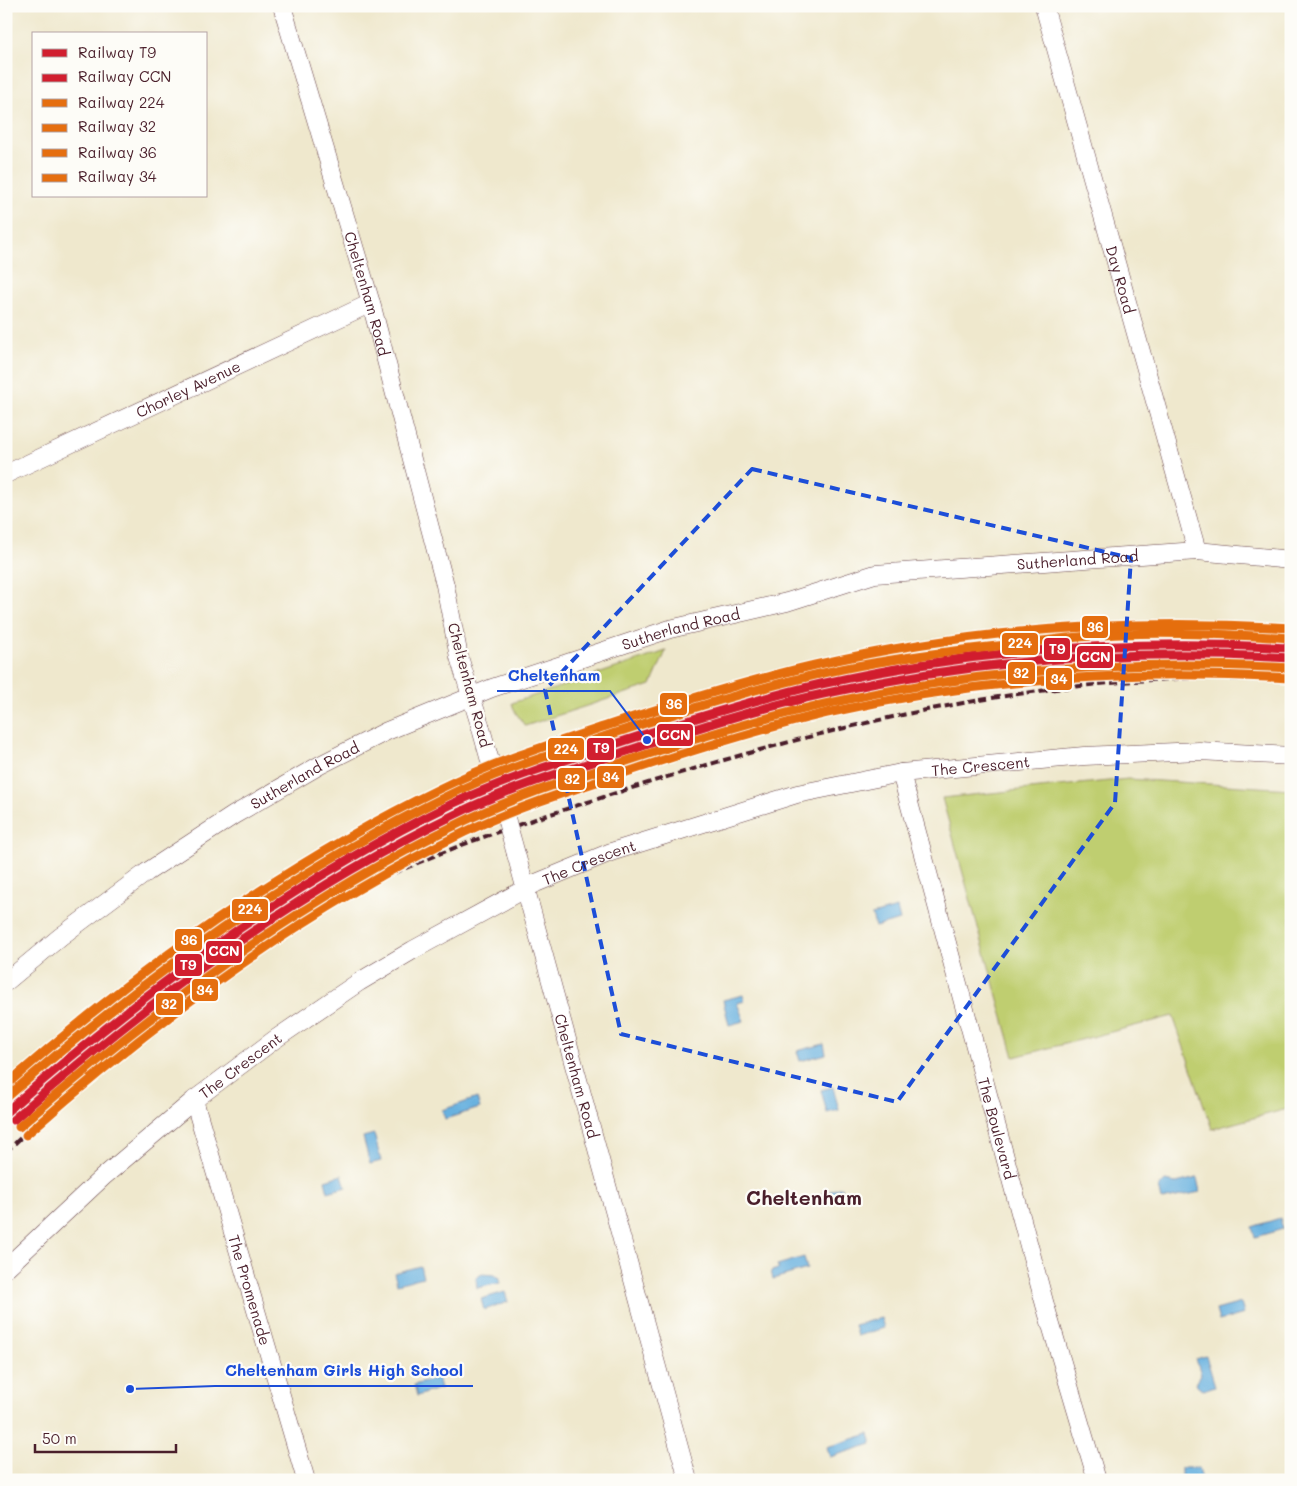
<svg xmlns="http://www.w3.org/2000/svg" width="1297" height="1486" viewBox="0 0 1297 1486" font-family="Mali,sans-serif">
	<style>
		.green { fill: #bfce70; stroke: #84764e }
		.water { fill: #67b1df; stroke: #586885 }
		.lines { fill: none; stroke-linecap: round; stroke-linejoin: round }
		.minor-casing { stroke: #633d43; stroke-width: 19 }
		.minor { stroke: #fff; stroke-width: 18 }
		.rail { stroke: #4a1f2b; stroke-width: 4; stroke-dasharray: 8 4; stroke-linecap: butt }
		.minor-bridge-casing { stroke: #633d43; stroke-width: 19; stroke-linecap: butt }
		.minor-bridge { stroke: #fff; stroke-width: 18 }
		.rail-1-casing { stroke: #fdfcf7; stroke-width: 12 }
		.rail-2-casing { stroke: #fdfcf7; stroke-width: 12 }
		.rail-3-casing { stroke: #fdfcf7; stroke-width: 12 }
		.rail-4-casing { stroke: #fdfcf7; stroke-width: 12 }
		.rail-5-casing { stroke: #fdfcf7; stroke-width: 12 }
		.rail-6-casing { stroke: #fdfcf7; stroke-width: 12 }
		.rail-1 { stroke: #d11f2f; stroke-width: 9 }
		.rail-2 { stroke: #d11f2f; stroke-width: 9 }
		.rail-3 { stroke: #e56e0f; stroke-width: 9 }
		.rail-4 { stroke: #e56e0f; stroke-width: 9 }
		.rail-5 { stroke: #e56e0f; stroke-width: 9 }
		.rail-6 { stroke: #e56e0f; stroke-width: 9 }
		.marked { fill: none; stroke: #1d4ed8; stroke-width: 4; stroke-dasharray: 10 6; stroke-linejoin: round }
		.labels { text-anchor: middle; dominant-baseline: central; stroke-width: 4.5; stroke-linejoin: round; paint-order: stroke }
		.street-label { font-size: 15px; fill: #4a1f2b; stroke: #fdfcf7 }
		.district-label { font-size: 20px; font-weight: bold; fill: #4a1f2b; stroke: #fdfcf7 }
		.leader { fill: none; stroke: #1d4ed8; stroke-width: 2 }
		.callout-dot { fill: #1d4ed8; stroke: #fdfcf7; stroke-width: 2 }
		.callout-label { font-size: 16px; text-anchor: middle; font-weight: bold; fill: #1d4ed8; stroke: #fdfcf7; stroke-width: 4.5; stroke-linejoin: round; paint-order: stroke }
		.line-badge { stroke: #fdfcf7; stroke-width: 2 }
		.badge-label { font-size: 14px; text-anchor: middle; font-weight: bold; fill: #fff }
	</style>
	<rect width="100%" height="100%" fill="#fdfcf7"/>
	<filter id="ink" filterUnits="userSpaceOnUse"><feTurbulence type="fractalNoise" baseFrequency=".02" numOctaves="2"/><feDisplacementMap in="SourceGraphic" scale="10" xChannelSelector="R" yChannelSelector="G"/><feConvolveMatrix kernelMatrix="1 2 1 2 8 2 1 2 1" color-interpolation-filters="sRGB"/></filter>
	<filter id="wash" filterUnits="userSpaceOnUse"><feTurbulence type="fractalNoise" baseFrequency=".0096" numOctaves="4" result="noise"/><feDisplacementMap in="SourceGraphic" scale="20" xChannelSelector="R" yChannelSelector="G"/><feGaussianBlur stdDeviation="1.12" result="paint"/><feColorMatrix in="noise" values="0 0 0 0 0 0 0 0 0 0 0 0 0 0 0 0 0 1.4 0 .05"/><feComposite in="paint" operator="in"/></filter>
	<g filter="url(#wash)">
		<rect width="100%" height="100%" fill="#efe8cd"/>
		<!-- green -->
		<g class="green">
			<path d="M666 651 651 685 525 726 514 710 512 703Z"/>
			<path d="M1128 779 1291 789V1108L1212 1129 1173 1016 1014 1057 942 798Z"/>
		</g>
		<!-- water -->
		<g class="water">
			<path d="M897 908 900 920 875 927 872 915Z"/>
			<path d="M743 995 745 1001 737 1003 744 1021 729 1025 723 1000Z"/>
			<path d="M824 1044 826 1054 800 1061 797 1051Z"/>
			<path d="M833 1087 839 1110 827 1113 821 1090Z"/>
			<path d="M477 1098 480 1108 445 1119 442 1110Z"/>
			<path d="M374 1134 381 1161 370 1164 363 1137Z"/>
			<path d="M342 1175 346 1187 328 1192 325 1180Z"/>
			<path d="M1197 1178 1200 1192 1162 1200 1159 1187 1165 1181 1176 1183Z"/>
			<path d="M842 1187 845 1196 821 1204 818 1195Z"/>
			<path d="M1280 1218 1283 1229 1255 1237 1252 1227Z"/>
			<path d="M804 1257 807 1269 773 1279 771 1271 779 1269 777 1265Z"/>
			<path d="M420 1266 423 1277 397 1284 394 1273Z"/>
			<path d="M482 1274 494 1275 500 1278V1283L477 1288 476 1278Z"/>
			<path d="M505 1292 508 1302 484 1310 481 1299Z"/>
			<path d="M1241 1303 1244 1314 1219 1321 1216 1310Z"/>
			<path d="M881 1318 884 1328 857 1336 854 1325Z"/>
			<path d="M1206 1356 1215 1386 1203 1390 1196 1384 1201 1374 1196 1359Z"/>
			<path d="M438 1378 441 1388 417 1396 414 1385Z"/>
			<path d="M869 1434 872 1444 830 1457 827 1447Z"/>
			<path d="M1181 1468H1199L1202 1479 1181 1480Z"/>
		</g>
	</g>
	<g filter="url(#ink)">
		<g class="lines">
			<defs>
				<g id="minor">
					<path id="s1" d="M282 6 371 303 445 585 459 657 480 725"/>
					<path id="s2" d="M1044 6 1197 551"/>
					<path id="s3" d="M6 474 371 303"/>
					<path id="s4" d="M901 773 1045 1305 1097 1480"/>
					<path id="s5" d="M516 854 688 1480"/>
					<path id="s6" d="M6 982 60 937 147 872 234 815 320 765 387 731 492 688 670 629 787 602 875 574 1197 551 1291 560"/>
					<path id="s7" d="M194 1100 306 1480"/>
					<path id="s8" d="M6 1268 103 1177 194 1100 274 1040 359 982 413 950 536 883 611 852 797 794 901 773 1084 756 1199 751 1291 756"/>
				</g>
			</defs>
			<!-- minor casing -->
			<use href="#minor" class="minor-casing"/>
			<!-- minor -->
			<use href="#minor" class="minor"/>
			<!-- rail -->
			<path class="rail" d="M6 1152C101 1059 222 967 338 902 425 853 519 824 613 794 778 741 949 696 1122 682 1178 677 1235 679 1291 681"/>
			<defs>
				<path id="minor-bridge" d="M480 725 516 854"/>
			</defs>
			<!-- minor-bridge casing -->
			<use href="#minor-bridge" class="minor-bridge-casing"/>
			<!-- minor-bridge -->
			<use href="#minor-bridge" class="minor-bridge"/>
			<defs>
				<path id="rail-1" d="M6 1112C142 993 289 883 452 804 506 779 562 761 618 743 685 721 752 700 821 684 975 649 1133 639 1291 648"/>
				<path id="rail-2" d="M13 1120C148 1001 294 892 456 814 509 788 565 771 621 753 688 731 754 709 823 694 977 659 1134 649 1290 658"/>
				<path id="rail-3" d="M6 1098C140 981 286 874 447 796 502 769 560 752 618 732 692 708 766 685 842 669 900 657 958 650 1016 644 1052 640 1086 635 1122 634 1178 632 1234 635 1291 638"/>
				<path id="rail-4" d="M19 1127C154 1009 299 901 460 823 513 797 569 780 624 762 690 740 757 719 825 704 978 669 1134 659 1290 668"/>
				<path id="rail-5" d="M6 1085C138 969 283 865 441 788 496 761 554 743 612 724 679 702 746 681 815 665 971 629 1131 618 1291 628"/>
				<path id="rail-6" d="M26 1135C159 1017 304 910 465 832 517 807 572 790 627 772 693 750 759 729 827 713 979 679 1134 669 1289 678"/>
			</defs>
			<!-- rail-1 casing -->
			<use href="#rail-1" class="rail-1-casing"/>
			<!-- rail-2 casing -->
			<use href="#rail-2" class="rail-2-casing"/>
			<!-- rail-3 casing -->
			<use href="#rail-3" class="rail-3-casing"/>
			<!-- rail-4 casing -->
			<use href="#rail-4" class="rail-4-casing"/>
			<!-- rail-5 casing -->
			<use href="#rail-5" class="rail-5-casing"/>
			<!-- rail-6 casing -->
			<use href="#rail-6" class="rail-6-casing"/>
			<!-- rail-1 -->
			<use href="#rail-1" class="rail-1"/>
			<!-- rail-2 -->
			<use href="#rail-2" class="rail-2"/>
			<!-- rail-3 -->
			<use href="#rail-3" class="rail-3"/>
			<!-- rail-4 -->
			<use href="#rail-4" class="rail-4"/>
			<!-- rail-5 -->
			<use href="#rail-5" class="rail-5"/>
			<!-- rail-6 -->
			<use href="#rail-6" class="rail-6"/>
		</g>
	</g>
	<!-- marked area -->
	<path class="marked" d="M752 469 1131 558 1115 803 897 1102 621 1034 545 690Z"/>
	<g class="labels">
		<!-- street labels -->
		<g class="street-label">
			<text stroke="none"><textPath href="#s2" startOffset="284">Day Road</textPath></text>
			<text stroke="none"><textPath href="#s1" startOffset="300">Cheltenham Road</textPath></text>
			<text stroke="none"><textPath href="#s3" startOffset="201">Chorley Avenue</textPath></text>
			<text stroke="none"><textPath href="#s6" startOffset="1174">Sutherland Road</textPath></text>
			<text stroke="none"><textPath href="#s6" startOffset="769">Sutherland Road</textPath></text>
			<text transform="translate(470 685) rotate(75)">Cheltenham Road</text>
			<text stroke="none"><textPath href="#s8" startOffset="1120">The Crescent</textPath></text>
			<text stroke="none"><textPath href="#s6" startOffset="364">Sutherland Road</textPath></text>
			<text stroke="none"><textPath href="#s8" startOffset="715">The Crescent</textPath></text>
			<text stroke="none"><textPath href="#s8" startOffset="310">The Crescent</textPath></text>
			<text stroke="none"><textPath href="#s5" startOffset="230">Cheltenham Road</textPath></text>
			<text stroke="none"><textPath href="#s4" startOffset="368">The Boulevard</textPath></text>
			<text stroke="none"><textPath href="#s7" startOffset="198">The Promenade</textPath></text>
		</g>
		<!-- district labels -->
		<g class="district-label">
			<text x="804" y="1197">Cheltenham</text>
		</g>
	</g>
	<!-- callouts -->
	<path class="leader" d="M647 740L610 691H497M130 1389L215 1386H473"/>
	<g class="callout-dot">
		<circle cx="647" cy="740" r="5"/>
		<circle cx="130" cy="1389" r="5"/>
	</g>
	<g class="callout-label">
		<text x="554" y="681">Cheltenham</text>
		<text x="344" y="1376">Cheltenham Girls High School</text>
	</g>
	<g class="line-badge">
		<rect x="1081" y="615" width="28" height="24" rx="5" fill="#e56e0f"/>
		<rect x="1001" y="632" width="38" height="24" rx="5" fill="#e56e0f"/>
		<rect x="1043" y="637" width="28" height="24" rx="5" fill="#d11f2f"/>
		<rect x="1076" y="645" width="38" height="24" rx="5" fill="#d11f2f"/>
		<rect x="1007" y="661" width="29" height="24" rx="5" fill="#e56e0f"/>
		<rect x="1045" y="667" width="28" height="24" rx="5" fill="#e56e0f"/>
		<rect x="659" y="692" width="29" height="24" rx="5" fill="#e56e0f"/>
		<rect x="656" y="723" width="38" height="24" rx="5" fill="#d11f2f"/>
		<rect x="586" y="737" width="29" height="24" rx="5" fill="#d11f2f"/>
		<rect x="547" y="737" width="38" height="24" rx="5" fill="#e56e0f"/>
		<rect x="596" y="765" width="29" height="24" rx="5" fill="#e56e0f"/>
		<rect x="557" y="767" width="29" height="24" rx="5" fill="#e56e0f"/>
		<rect x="231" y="898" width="38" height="24" rx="5" fill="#e56e0f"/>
		<rect x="174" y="928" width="29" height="24" rx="5" fill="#e56e0f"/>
		<rect x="205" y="940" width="38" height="24" rx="5" fill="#d11f2f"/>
		<rect x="174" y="953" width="29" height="24" rx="5" fill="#d11f2f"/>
		<rect x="191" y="978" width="28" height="24" rx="5" fill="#e56e0f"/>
		<rect x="155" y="992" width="29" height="24" rx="5" fill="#e56e0f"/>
	</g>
	<g class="badge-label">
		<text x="1095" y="632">36</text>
		<text x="1020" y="648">224</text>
		<text x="1057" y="654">T9</text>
		<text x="1095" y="662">CCN</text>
		<text x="1021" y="678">32</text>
		<text x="1059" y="684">34</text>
		<text x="674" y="709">36</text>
		<text x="675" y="740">CCN</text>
		<text x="601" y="753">T9</text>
		<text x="566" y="754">224</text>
		<text x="611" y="782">34</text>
		<text x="572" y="784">32</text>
		<text x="250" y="914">224</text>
		<text x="189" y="945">36</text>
		<text x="224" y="956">CCN</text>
		<text x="188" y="970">T9</text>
		<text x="205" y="995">34</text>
		<text x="169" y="1009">32</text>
	</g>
	<!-- margin -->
	<rect width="1297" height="1486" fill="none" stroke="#fdfcf7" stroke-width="25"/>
	<!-- legend -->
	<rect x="32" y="32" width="175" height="165" fill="#fdfcf7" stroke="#b5a4a5"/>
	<rect x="42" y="49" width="25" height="8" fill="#d11f2f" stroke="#b5a4a5"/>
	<text x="78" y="58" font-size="15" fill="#4a1f2b">Railway T9</text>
	<rect x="42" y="74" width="25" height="8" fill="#d11f2f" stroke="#b5a4a5"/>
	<text x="78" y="82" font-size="15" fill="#4a1f2b">Railway CCN</text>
	<rect x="42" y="99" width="25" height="8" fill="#e56e0f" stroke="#b5a4a5"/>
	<text x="78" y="108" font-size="15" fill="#4a1f2b">Railway 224</text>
	<rect x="42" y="124" width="25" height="8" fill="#e56e0f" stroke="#b5a4a5"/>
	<text x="78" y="132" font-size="15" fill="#4a1f2b">Railway 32</text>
	<rect x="42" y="149" width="25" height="8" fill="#e56e0f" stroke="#b5a4a5"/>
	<text x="78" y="158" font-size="15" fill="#4a1f2b">Railway 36</text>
	<rect x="42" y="174" width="25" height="8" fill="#e56e0f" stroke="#b5a4a5"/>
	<text x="78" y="182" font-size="15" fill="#4a1f2b">Railway 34</text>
	<!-- scale -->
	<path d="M35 1444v8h141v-8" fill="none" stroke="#4a1f2b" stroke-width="2.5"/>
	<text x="42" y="1444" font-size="15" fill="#4a1f2b" stroke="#fdfcf7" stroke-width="4" paint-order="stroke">50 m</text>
</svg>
